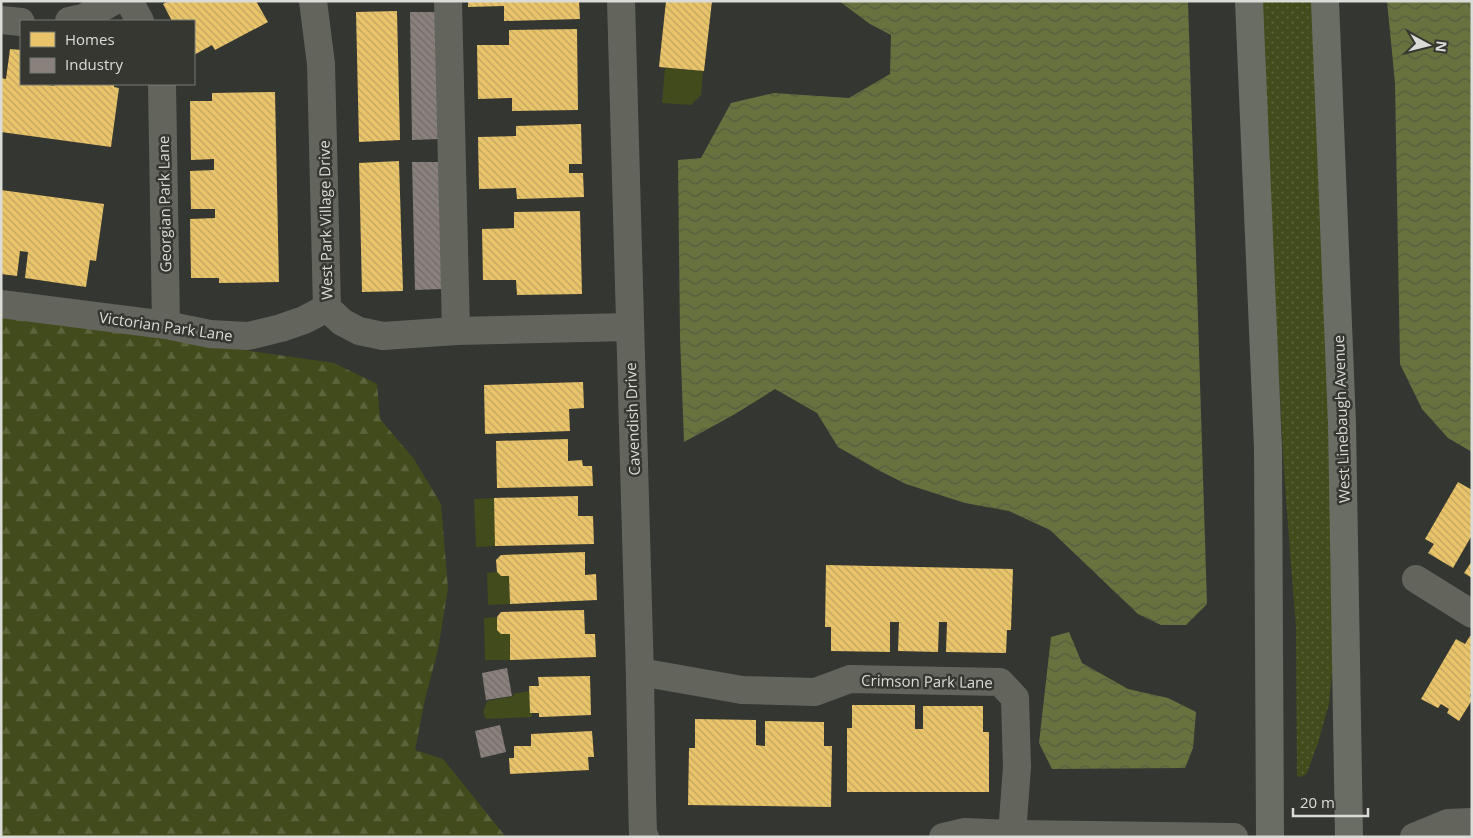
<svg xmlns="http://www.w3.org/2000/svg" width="1473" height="838" viewBox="0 0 1473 838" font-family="'Open Sans',sans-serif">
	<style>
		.grass { fill: url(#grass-dots) }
		.forest { fill: url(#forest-firs) }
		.pitch { fill: #424b1c }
		.water { fill: url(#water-waves) }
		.homes { fill: url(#homes-back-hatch) }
		.industry { fill: url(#industry-back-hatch) }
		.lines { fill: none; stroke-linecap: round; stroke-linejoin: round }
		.minor { stroke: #63655d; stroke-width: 28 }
		.major { stroke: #6a6d63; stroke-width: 28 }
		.labels { text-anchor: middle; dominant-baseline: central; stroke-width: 5; stroke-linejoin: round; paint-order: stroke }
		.street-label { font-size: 15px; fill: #dbdcd8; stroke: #353730 }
	</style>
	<defs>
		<pattern id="grass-dots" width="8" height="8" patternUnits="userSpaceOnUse" patternTransform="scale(1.25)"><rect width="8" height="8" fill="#424b1c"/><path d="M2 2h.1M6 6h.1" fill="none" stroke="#5d643c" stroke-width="1.8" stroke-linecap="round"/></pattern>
		<pattern id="forest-firs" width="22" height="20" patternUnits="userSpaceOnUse" patternTransform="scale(1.25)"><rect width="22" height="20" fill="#424b1c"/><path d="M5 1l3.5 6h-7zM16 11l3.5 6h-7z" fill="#5d643c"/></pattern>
		<pattern id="water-waves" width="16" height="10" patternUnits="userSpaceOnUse" patternTransform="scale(1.25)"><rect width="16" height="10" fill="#67723f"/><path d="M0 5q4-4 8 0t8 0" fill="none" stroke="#565c40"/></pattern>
		<pattern id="homes-back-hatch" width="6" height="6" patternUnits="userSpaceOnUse" patternTransform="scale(1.25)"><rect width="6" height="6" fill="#e9c46a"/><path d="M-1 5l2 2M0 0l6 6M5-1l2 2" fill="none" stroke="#bfa460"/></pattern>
		<pattern id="industry-back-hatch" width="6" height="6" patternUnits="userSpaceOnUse" patternTransform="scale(1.25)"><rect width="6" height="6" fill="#8a817c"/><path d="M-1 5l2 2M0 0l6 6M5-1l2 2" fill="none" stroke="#716b67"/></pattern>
	</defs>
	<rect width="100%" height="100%" fill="#343631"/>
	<!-- grass -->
	<path class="grass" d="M1261 1H1312L1332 461 1333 662 1329 704 1318 743 1307 773 1302 777 1297 776 1296 629 1284 472 1270 203Z"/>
	<!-- forest -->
	<path class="forest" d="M1 315 334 363 377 384 380 419 414 459 441 504 448 588 438 650 425 699 415 750 443 759 506 837H1Z"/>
	<!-- pitch -->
	<g class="pitch">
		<path d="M665 68 703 71 701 95 691 105 662 103Z"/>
		<path d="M494 498 495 546 476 547 474 499Z"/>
		<path d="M497 572 501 576H509L510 604 488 605 487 573Z"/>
		<path d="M497 617V630L501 634H510V660H485L484 618Z"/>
		<path d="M529 691 530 713H532V717L486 719 483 712 487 701 514 696 513 694Z"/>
	</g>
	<!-- water -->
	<g class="water">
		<path d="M839 1H1188L1207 604 1186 625H1161L1138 614 1050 530 1009 511 965 503 906 484 880 471 838 447 817 413 775 389 735 414 684 442 680 337 678 160 701 158 731 103 774 93 849 98 890 74 891 35 870 24Z"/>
		<path d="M1387 1H1472V452L1448 438 1422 409 1400 364 1395 83Z"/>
		<path d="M1069 632 1082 663 1128 689 1168 698 1196 712 1193 748 1185 768 1052 769 1039 743 1051 637Z"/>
	</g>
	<!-- homes -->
	<g class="homes">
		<path d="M169 1H256L268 22 215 50 212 45 194 55V21H172L163 4Z"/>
		<path d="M468 1H579L580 19 504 21V6L468 7Z"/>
		<path d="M666 1H712L704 71 659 67Z"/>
		<path d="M397 11 400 140 359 142 356 12Z"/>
		<path d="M577 29 578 110 512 111V98L478 99 477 45H509V30Z"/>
		<path d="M10 49 21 50V84H44L54 86V84H114V87L119 88 111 147 1 132V78L6 79Z"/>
		<path d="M275 92 279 282 219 283V278H191L190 219 215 218V209H191L190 171 214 170V159L191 160 190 101H212V93Z"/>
		<path d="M581 124 582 164H569V173H583L584 197 517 199 516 188 479 189 478 137 516 136V126Z"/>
		<path d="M399 161 403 291 362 292 359 163Z"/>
		<path d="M1 190 104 204 96 261 90 260 86 287 25 278 28 252 20 251 17 276 1 274Z"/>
		<path d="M580 211 582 294 517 295 516 280H483L482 229 514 228V212Z"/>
		<path d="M583 382 584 408 569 409 570 431 485 434 484 385Z"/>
		<path d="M568 439V461L582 460 583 466H592L593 486 497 488 496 441Z"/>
		<path d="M1458 482 1472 490V535L1453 568 1428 553 1434 544 1425 539Z"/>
		<path d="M578 496V516H593L594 544 495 546 494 498Z"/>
		<path d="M585 552V575L596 574 597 600 510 604 509 576H501L497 572 496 560 501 555Z"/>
		<path d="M1472 561V578L1464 573Z"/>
		<path d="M826 565 1013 569 1011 630H1007L1006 653 946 652 947 622H939L938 652 898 651 899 622H890V652L831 651V627H825Z"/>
		<path d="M584 610 585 634H595L596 657 510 660V634H501L497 630V617L501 612Z"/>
		<path d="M1470 636H1472V692L1470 695 1472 700 1459 721 1447 713 1449 709 1441 704 1438 708 1421 699 1456 639 1465 644Z"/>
		<path d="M590 676 591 715 541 717H539V713H530L529 686H539L538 677Z"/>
		<path d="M852 705H915V729H923V706H983V732H989V792H847V728H852Z"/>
		<path d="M695 719 756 720V745L765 746V721L824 722V746H832L831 807 688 805 689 748H695Z"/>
		<path d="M592 731 594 757H588L589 770 510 774 509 758H514V746H531V734Z"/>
	</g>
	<!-- industry -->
	<g class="industry">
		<path d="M410 12H437L440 139 412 140Z"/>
		<path d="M412 162H440L443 289 415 290Z"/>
		<path d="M507 668 512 696 486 700 482 673Z"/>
		<path d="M500 725 506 752 481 758 475 731Z"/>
	</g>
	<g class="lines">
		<!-- minor -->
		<g class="minor">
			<path d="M129 1 140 21"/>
			<path d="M313 1 321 64 327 308 342 322 359 331 383 336 456 331 629 327"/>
			<path d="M448 1 456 331"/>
			<path d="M621 1C626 215 633 428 639 641 641 705 641 769 643 834L645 837"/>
			<path d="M1 20 21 22"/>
			<path d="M69 21 83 18 114 1"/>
			<path d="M162 84 166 325"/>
			<path d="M1 304 166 325 210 334 248 336 281 328 304 320 327 308"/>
			<path d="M1416 579 1472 614"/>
			<path d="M640 672 742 690 815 692 850 679 1000 682 1015 698 1017 767 1012 834"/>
			<path d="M943 837 964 832 1012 834 1234 837"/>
			<path d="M1414 837 1448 823 1472 822"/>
		</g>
		<!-- major -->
		<g class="major">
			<path d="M1249 1 1268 448 1270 837"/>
			<path d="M1325 1 1342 424 1349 837"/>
		</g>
	</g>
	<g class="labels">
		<!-- street labels -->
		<g class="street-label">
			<text transform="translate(164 204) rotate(-91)">Georgian Park Lane</text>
			<text transform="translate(325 220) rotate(-91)">West Park Village Drive</text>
			<text transform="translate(166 326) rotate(8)">Victorian Park Lane</text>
			<text transform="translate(632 419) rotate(-92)">Cavendish Drive</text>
			<text transform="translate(1341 419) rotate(-92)">West Linebaugh Avenue</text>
			<text transform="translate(927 681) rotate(1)">Crimson Park Lane</text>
		</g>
	</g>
	<!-- border -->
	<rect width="1473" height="838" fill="none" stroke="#dbdcd8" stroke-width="5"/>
	<!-- legend -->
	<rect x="20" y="20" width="175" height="65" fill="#353730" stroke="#777973"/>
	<rect x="30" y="32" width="25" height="15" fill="#e9c46a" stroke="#777973"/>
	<text x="65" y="45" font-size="15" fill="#dbdcd8">Homes</text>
	<rect x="30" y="58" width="25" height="15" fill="#8a817c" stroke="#777973"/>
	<text x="65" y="70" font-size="15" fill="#dbdcd8">Industry</text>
	<!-- north arrow -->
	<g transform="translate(1428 45) rotate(97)" stroke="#353730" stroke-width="4" paint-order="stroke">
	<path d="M0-4L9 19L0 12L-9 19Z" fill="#dbdcd8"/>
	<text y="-8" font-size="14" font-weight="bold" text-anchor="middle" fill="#dbdcd8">N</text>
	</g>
	<!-- scale -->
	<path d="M1293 808v8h75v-8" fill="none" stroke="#dbdcd8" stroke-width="2.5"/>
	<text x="1300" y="808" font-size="15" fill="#dbdcd8" stroke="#353730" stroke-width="4" paint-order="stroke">20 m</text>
</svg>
